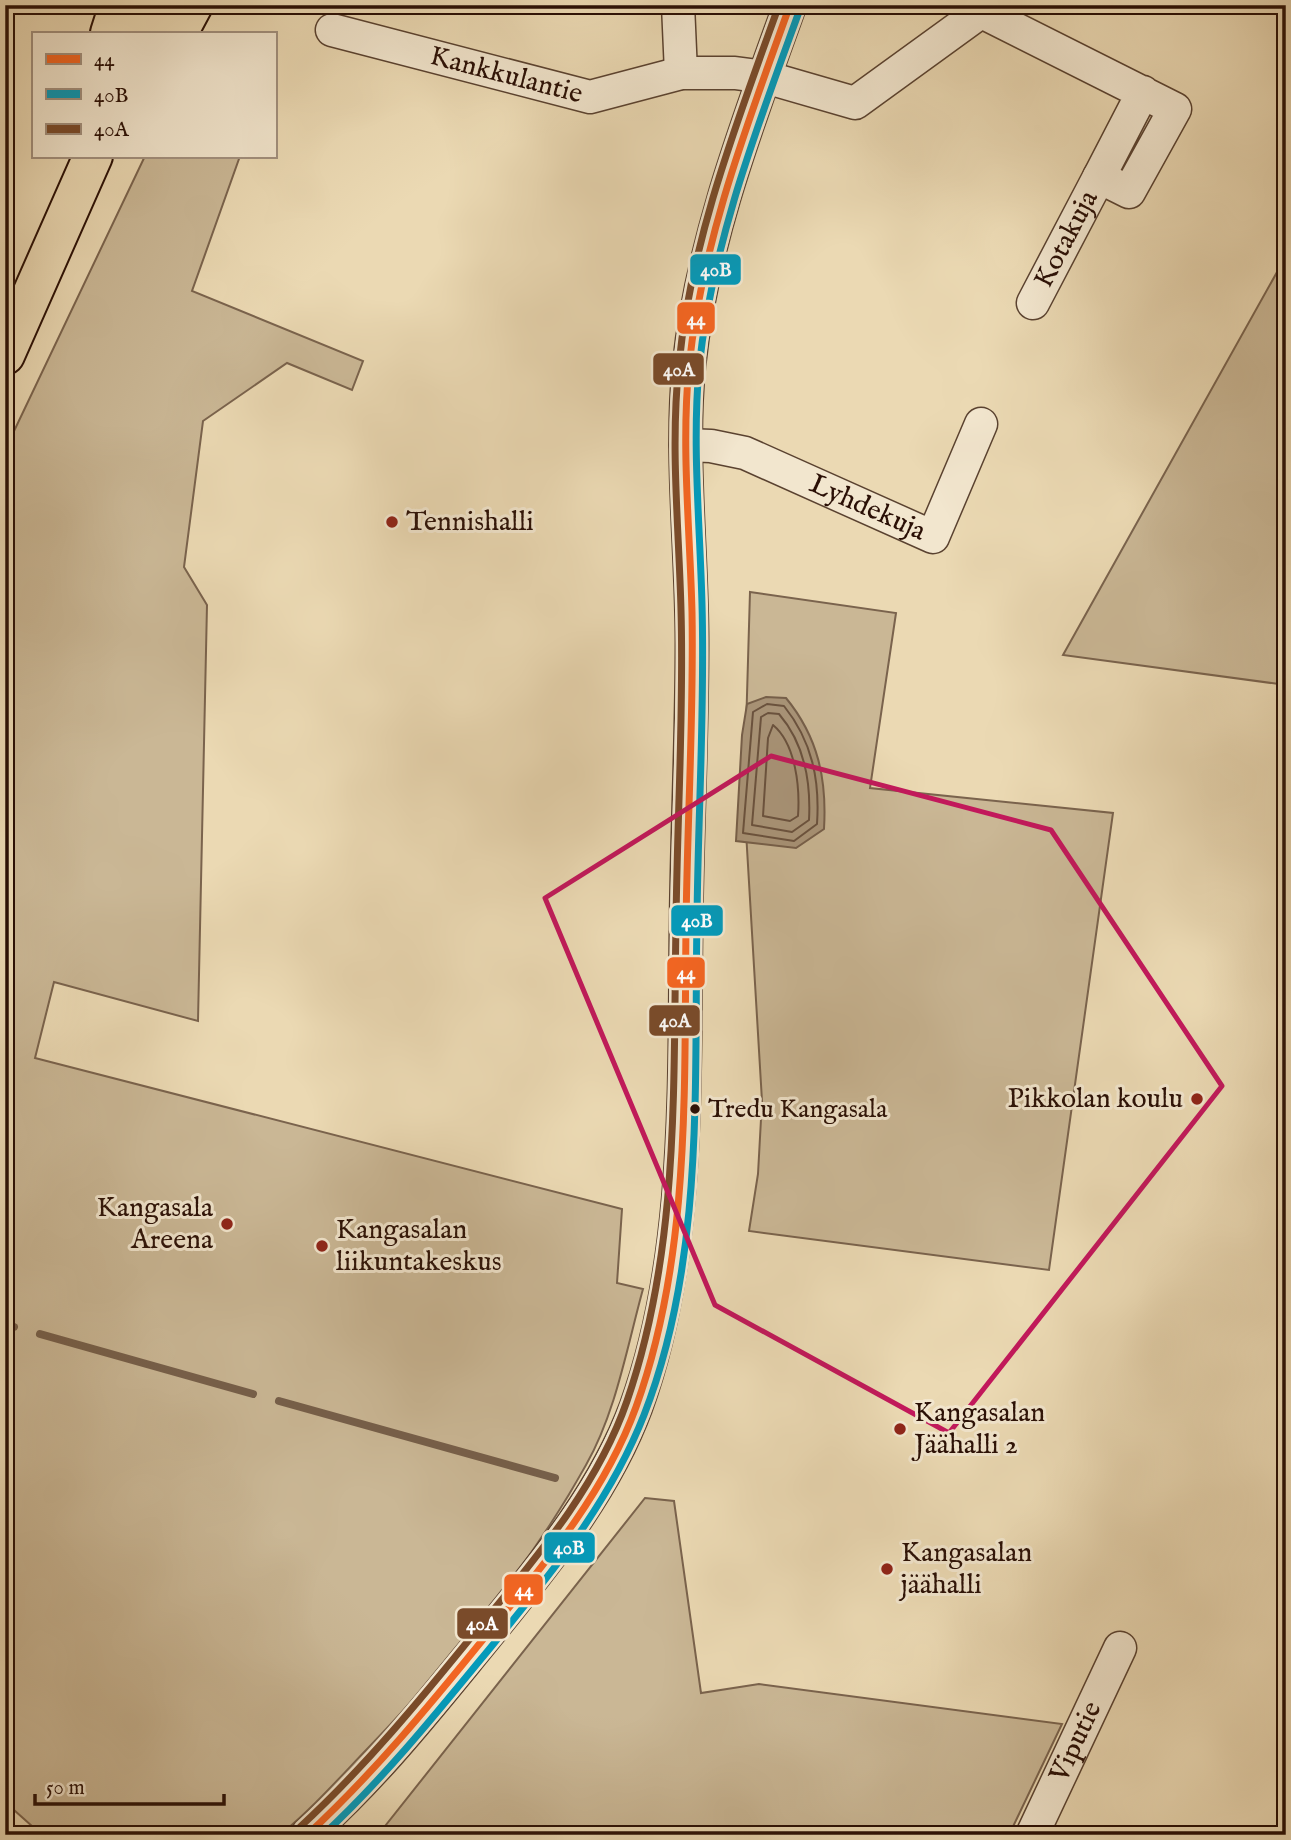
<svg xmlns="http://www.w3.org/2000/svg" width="1291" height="1840" viewBox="0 0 1291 1840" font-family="'IM FELL English',serif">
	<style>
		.green { fill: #cab795; stroke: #7a634d; stroke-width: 2 }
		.water { fill: #a99478; stroke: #765f4a; stroke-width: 2 }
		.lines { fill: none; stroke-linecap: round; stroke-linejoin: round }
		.shore { stroke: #6a523e; stroke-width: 2 }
		.stream { stroke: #765f4a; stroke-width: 8 }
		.minor-casing { stroke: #5a4230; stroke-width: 35 }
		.highway-casing { stroke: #2a0f05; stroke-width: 42 }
		.minor { stroke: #f2e6ce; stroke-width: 32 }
		.highway { stroke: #ebd9b3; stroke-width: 38 }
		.bus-1-casing { stroke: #f2e6ce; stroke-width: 12 }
		.bus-2-casing { stroke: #f2e6ce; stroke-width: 12 }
		.bus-3-casing { stroke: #f2e6ce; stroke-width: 12 }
		.bus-1 { stroke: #f26522; stroke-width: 7 }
		.bus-2 { stroke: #049aba; stroke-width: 7 }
		.bus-3 { stroke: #7a4b2a; stroke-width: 7 }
		.marked { fill: none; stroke: #c2185b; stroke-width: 5; stroke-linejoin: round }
		.poi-dot { fill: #8f2418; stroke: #f2e6ce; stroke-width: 2.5 }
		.bus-dot { fill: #2a0f05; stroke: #f2e6ce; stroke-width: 2.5 }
		.labels { text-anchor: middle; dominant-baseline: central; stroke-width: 6; stroke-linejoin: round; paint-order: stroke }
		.bus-label { font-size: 26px; fill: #2a0f05; stroke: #f2e6ce; text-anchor: start }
		.street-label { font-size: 28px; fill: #2a0f05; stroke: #f2e6ce }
		.poi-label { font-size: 28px; fill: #2a0f05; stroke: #f2e6ce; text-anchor: start }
		.line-badge { stroke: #f2e6ce; stroke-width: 2.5 }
		.badge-label { font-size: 19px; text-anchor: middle; font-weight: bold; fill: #fff }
	</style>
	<rect width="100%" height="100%" fill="#ebd9b3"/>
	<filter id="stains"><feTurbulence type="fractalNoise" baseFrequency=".00286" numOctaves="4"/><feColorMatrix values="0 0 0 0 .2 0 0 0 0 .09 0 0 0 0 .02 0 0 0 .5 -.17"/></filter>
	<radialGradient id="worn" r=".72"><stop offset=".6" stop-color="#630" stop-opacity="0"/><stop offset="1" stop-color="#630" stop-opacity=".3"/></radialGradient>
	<!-- green -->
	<g class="green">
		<path d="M145 156H240L192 291 363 361 352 390 287 363 203 421 184 567 207 605 198 1021 54 982 35 1058 622 1209 617 1283 643 1289C627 1347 616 1412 586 1465 529 1568 451 1661 370 1746 341 1776 313 1808 280 1835H42L5 1802V450Z"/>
		<path d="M1286 256V685L1063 655Z"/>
		<path d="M750 592 896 613 870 788 1113 813 1049 1270 749 1231 758 1174 762 1101 744 798Z"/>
		<path d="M645 1498 674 1501 701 1693 759 1684 1062 1724 1009 1835H378Z"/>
	</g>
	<!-- water -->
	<path class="water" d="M766 697 786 698C818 737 827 779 824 829L796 848 736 841 742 735 747 704Z"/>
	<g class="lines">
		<!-- shore -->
		<g class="shore">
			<path d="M767 704 784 706C812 741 820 780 817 824L794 841 743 833 753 712Z"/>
			<path d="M768 713 779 714C804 743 811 782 809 820L792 832 752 825 761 717Z"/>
			<path d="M773 725C796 744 800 788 798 816L790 821 763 816 768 738Z"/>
		</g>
		<!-- stream -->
		<g class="stream">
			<path d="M5 1324 14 1327"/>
			<path d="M40 1334 253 1394"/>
			<path d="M279 1401 555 1478"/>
		</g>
		<defs>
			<g id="minor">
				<path d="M678 5 681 73"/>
				<path d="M982 12 1175 109 1129 192 1099 177 1143 92"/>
				<path id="s1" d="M332 30 590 97 681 73H735L765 77 855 103 990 5"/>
				<path id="s2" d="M1033 303 1099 177"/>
				<path id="s3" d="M686 445 711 446 745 453 933 537 981 424"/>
				<path d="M307 1835C372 1778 425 1711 479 1645 538 1572 603 1496 636 1407 690 1258 684 1084 686 928 687 832 692 737 692 642 692 552 680 454 689 365 702 241 748 122 790 5"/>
				<path id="s4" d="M1032 1835 1120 1648"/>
			</g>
			<g id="highway">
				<path d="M110 33 119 5"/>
				<path d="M147 33 160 5"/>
				<path d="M178 33 193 5"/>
				<path d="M5 355 93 156"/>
			</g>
		</defs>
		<!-- minor casing -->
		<use href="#minor" class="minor-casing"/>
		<!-- highway casing -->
		<use href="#highway" class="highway-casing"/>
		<!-- minor -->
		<use href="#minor" class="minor"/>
		<!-- highway -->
		<use href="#highway" class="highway"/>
		<defs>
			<path id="bus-1" d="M307 1835C373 1774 429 1706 485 1637 543 1566 605 1493 636 1407 691 1255 684 1087 686 928 687 823 694 717 692 612 690 530 681 447 689 366 702 241 748 122 790 5"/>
			<path id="bus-2" d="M323 1835C381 1781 431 1720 481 1659 543 1584 608 1507 644 1415 705 1259 694 1082 697 919 698 814 705 709 702 604 700 525 692 446 699 368 712 243 758 125 800 9"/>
			<path id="bus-3" d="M300 1827C365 1767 421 1699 477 1630 534 1560 597 1488 627 1401 680 1248 673 1083 676 924 677 819 684 714 681 610 679 528 670 446 679 364 691 240 737 122 779 5"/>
		</defs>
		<!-- bus-1 casing -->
		<use href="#bus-1" class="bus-1-casing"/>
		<!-- bus-2 casing -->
		<use href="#bus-2" class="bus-2-casing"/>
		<!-- bus-3 casing -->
		<use href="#bus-3" class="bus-3-casing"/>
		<!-- bus-1 -->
		<use href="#bus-1" class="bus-1"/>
		<!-- bus-2 -->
		<use href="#bus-2" class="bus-2"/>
		<!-- bus-3 -->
		<use href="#bus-3" class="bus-3"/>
	</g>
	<!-- marked area -->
	<path class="marked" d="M771 756 1051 830 1222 1086 949 1433 715 1305 545 898Z"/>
	<!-- markers -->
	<g class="poi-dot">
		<circle cx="392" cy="522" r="7"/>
		<circle cx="1197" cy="1099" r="7"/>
		<circle cx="227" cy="1224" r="7"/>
		<circle cx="322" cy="1246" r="7"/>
		<circle cx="900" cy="1429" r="7"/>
		<circle cx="887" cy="1569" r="7"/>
	</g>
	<circle class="bus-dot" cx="695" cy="1109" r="6"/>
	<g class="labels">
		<!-- bus labels -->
		<g class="bus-label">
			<text x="708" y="1109">Tredu Kangasala</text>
		</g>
		<!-- street labels -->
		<g class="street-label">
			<text stroke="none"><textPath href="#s1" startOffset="180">Kankkulantie</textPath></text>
			<text stroke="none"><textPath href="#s2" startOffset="72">Kotakuja</textPath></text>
			<text stroke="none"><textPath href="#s3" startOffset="194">Lyhdekuja</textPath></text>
			<text stroke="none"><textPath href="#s4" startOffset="103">Viputie</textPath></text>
		</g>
		<!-- poi labels -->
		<g class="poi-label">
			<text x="406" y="522">Tennishalli</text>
			<text x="1183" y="1099" text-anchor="end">Pikkolan koulu</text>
			<text x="213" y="1208" text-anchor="end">Kangasala<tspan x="213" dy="32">Areena</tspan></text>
			<text x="336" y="1230">Kangasalan<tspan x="336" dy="32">liikuntakeskus</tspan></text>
			<text x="914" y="1413">Kangasalan<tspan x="914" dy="32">Jäähalli 2</tspan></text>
			<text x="901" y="1553">Kangasalan<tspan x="901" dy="32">jäähalli</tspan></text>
		</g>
	</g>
	<g class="line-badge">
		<rect x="689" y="253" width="53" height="33" rx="7" fill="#049aba"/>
		<rect x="676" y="301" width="40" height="34" rx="7" fill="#f26522"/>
		<rect x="652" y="352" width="53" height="34" rx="7" fill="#7a4b2a"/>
		<rect x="670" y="904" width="54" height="33" rx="7" fill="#049aba"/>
		<rect x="666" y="956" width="40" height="33" rx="7" fill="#f26522"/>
		<rect x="648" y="1004" width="53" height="33" rx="7" fill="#7a4b2a"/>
		<rect x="543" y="1531" width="53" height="33" rx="7" fill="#049aba"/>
		<rect x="503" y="1573" width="41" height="33" rx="7" fill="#f26522"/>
		<rect x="456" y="1607" width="53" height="33" rx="7" fill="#7a4b2a"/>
	</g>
	<g class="badge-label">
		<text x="716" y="276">40B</text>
		<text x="696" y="325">44</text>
		<text x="679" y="376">40A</text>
		<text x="697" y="927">40B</text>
		<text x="686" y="979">44</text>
		<text x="675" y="1027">40A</text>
		<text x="569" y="1554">40B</text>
		<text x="524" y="1596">44</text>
		<text x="482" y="1630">40A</text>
	</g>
	<!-- margin -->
	<rect width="1291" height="1840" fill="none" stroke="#ebd9b3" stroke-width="28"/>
	<rect x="7" y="7" width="1277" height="1826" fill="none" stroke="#2a0f05" stroke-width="3.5"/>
	<rect x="14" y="14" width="1263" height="1812" fill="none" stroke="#2a0f05" stroke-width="2"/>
	<!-- legend -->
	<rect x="32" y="32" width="245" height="126" fill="#f2e6ce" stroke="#a2907e" stroke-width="2"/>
	<rect x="46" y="54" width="35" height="10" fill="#f26522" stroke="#a2907e" stroke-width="2"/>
	<text x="94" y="66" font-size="21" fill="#2a0f05">44</text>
	<rect x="46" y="89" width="35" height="10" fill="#049aba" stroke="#a2907e" stroke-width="2"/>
	<text x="94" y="102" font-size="21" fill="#2a0f05">40B</text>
	<rect x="46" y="124" width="35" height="10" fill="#7a4b2a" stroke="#a2907e" stroke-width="2"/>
	<text x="94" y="136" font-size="21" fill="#2a0f05">40A</text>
	<!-- scale -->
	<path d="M35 1794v10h189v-10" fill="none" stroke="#2a0f05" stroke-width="3.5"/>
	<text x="46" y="1794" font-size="21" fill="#2a0f05" stroke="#f2e6ce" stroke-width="5" paint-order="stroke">50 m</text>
	<rect width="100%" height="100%" filter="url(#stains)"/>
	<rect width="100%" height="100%" fill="url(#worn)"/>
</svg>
